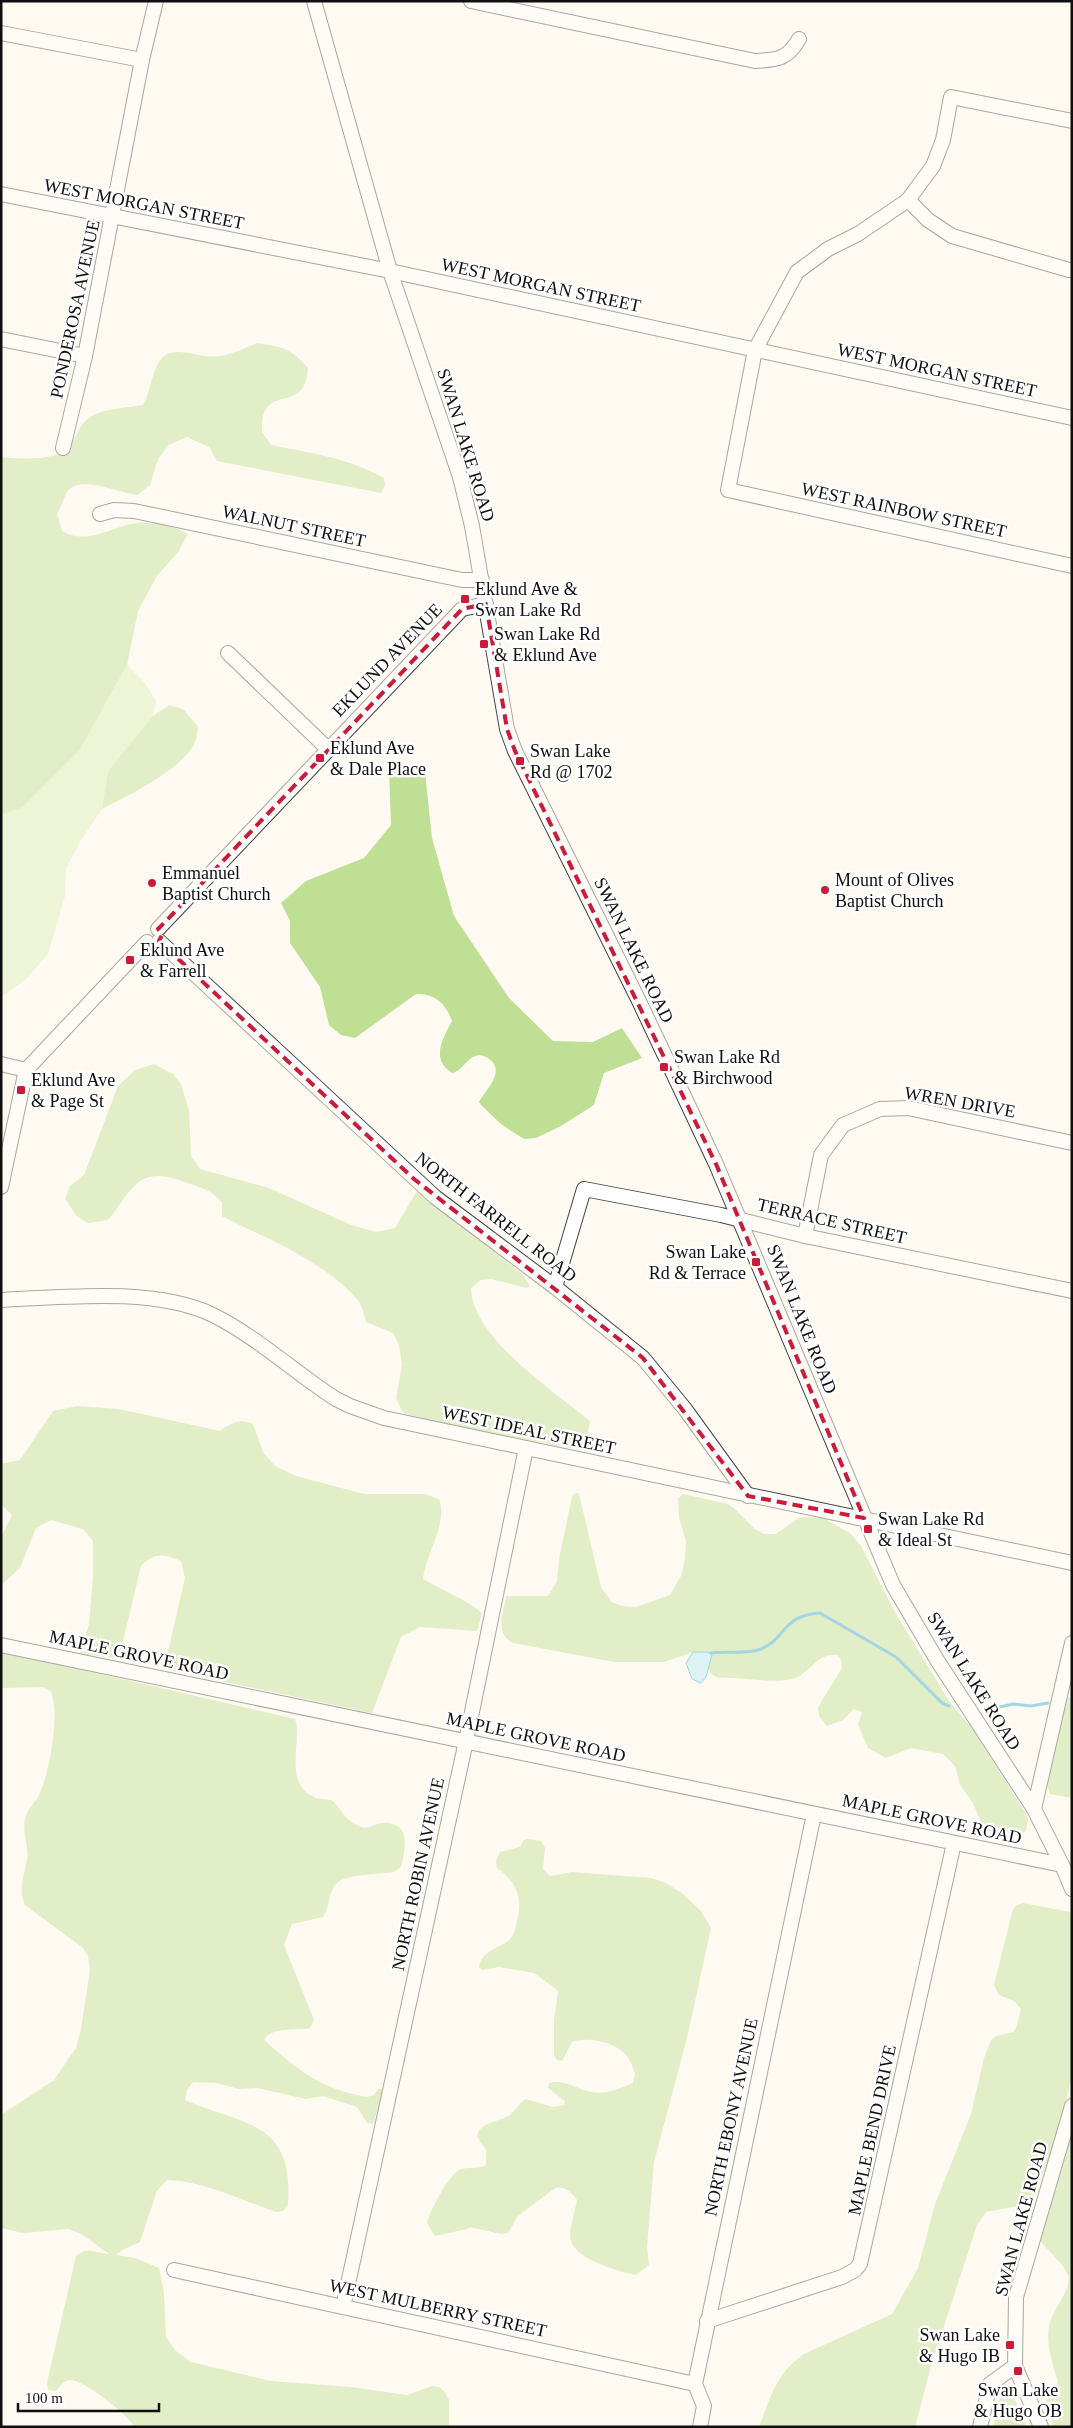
<svg xmlns="http://www.w3.org/2000/svg" width="1073" height="2428" viewBox="0 0 1073 2428" font-family="'Times New Roman',serif">
	<style>
		.green { fill: #d9edb6 }
		.forest { fill: #bfdf94 }
		.water { fill: #b1e8fb; stroke: #32aad8 }
		.lines { fill: none; stroke-linecap: round; stroke-linejoin: round }
		.stream { stroke: #32aad8; stroke-width: 3 }
		.minor-casing { stroke: #424242; stroke-width: 16 }
		.minor { stroke: #fff; stroke-width: 14 }
		.marked { fill: none; stroke: #cb1b38; stroke-width: 4; stroke-dasharray: 10 6; stroke-linejoin: round }
		.poi-dot { fill: #cb1b38; stroke: #fff; stroke-width: 2 }
		.labels { text-anchor: middle; dominant-baseline: central; stroke-width: 5; stroke-linejoin: round; paint-order: stroke }
		.street-label { font-size: 18px; fill: #0f0f0f; stroke: #fff }
		.poi-label { font-size: 18px; fill: #0f0f0f; stroke: #fff; text-anchor: start }
	</style>
	<rect width="100%" height="100%" fill="#fffaf1"/>
	<!-- green -->
	<path class="green" d="M127 665 145 683 156 701 153 716 108 771 102 809 81 840 66 868 65 896 48 954 26 979 1 997V815L23 807 79 751Z"/>
	<!-- forest -->
	<g class="forest">
		<path d="M257 343C282 347 291 348 308 368 305 419 260 378 262 432L271 445C310 453 349 458 384 478L385 485 381 493 217 461 209 447 187 437 169 445 158 459 150 485 137 495C119 493 79 474 67 492 63 499 61 507 57 514L62 531C84 545 109 529 131 524 144 520 177 526 188 534L178 552 157 576 138 611 127 665 79 751 23 807 1 815V457C18 459 57 461 68 448 77 438 78 425 90 417 104 408 127 408 143 405 151 391 151 374 159 362 171 341 200 360 220 356 232 354 245 348 257 343Z"/>
		<path d="M169 705 183 709 198 727C197 732 197 738 195 742 184 769 127 796 102 809L108 771 153 716Z"/>
		<path d="M389 770 425 772 432 838 454 916 509 998 553 1041 593 1042 622 1028 642 1058 604 1073 594 1105 561 1126 536 1138 524 1139 516 1134 501 1124 481 1105 479 1102C486 1089 507 1071 488 1058 483 1055 479 1054 473 1057 465 1061 462 1071 452 1073 430 1059 443 1038 452 1021 446 1004 435 993 416 994L355 1038 341 1035 329 1025 320 987 290 943V921L281 903 306 881 364 858 391 825Z"/>
		<path d="M154 1064 173 1074 181 1084 189 1111 191 1156 200 1169 269 1188 351 1225 376 1232 395 1228 418 1189 523 1275 530 1286 527 1288 491 1279 481 1280 471 1288C472 1338 554 1391 590 1421L585 1446 581 1450 435 1422 403 1413 396 1398 402 1365 399 1345 393 1333 366 1322C364 1315 362 1305 358 1300 323 1260 268 1240 222 1216V1202C208 1188 203 1189 185 1182 137 1165 135 1187 108 1220L88 1223 76 1215 65 1199 70 1186 84 1175 118 1086 135 1070Z"/>
		<path d="M77 1406 119 1409 220 1431C232 1423 239 1418 253 1424L263 1452 275 1466 296 1476 364 1494H425L439 1499C448 1524 426 1553 423 1579 443 1591 464 1598 482 1613L477 1631 420 1627 401 1637 372 1713 164 1669 185 1578 181 1561C163 1554 155 1552 141 1566L119 1658 80 1654 89 1624 93 1578V1541L83 1529 51 1520 36 1528 20 1568 1 1585V1537L12 1515 1 1504V1464L20 1460 53 1411Z"/>
		<path d="M577 1493 579 1494 601 1587 612 1602 622 1606 636 1607 670 1595 681 1576 685 1559 686 1541 679 1517 678 1498 683 1494 728 1504 736 1510 755 1529 764 1534H776L797 1519 805 1517 824 1518 851 1534 861 1546 895 1612 949 1701 972 1728 1025 1812 1028 1819 1026 1831 1017 1836 988 1827 980 1820 973 1803 960 1785 955 1766 943 1754 911 1748 886 1758 868 1748 858 1724 862 1712 854 1709 843 1720 827 1726 819 1716 818 1707 842 1668 841 1660 837 1655C818 1652 811 1672 795 1678 778 1685 739 1676 718 1678L711 1674 708 1668 711 1659 708 1652H693L664 1662H614L513 1643C494 1632 503 1616 506 1596H548L557 1581 559 1559 571 1502 573 1494Z"/>
		<path d="M1 1651 295 1719C303 1742 282 1782 314 1797 320 1800 326 1798 333 1801 343 1811 345 1821 361 1827 369 1830 375 1823 383 1823 412 1821 405 1850 401 1867L394 1872C382 1874 344 1874 336 1884 328 1893 330 1907 323 1917L292 1924 284 1945 314 2020 310 2028C297 2031 271 2026 264 2040 300 2071 318 2088 367 2097L374 2095 378 2089H381L383 2092 373 2124 367 2123 357 2107 323 2096 306 2099 257 2088 239 2089 216 2083 193 2082 187 2090 185 2100C245 2126 294 2120 288 2205L283 2211 276 2212C241 2200 204 2181 167 2180L157 2191 140 2242 122 2250 116 2255 135 2258 159 2268 164 2293 166 2337 176 2351 191 2362 271 2381 351 2387 407 2395 432 2386 439 2387 445 2392 449 2400V2427H134C131 2416 81 2378 70 2380 62 2381 61 2387 55 2391L48 2390 47 2383 76 2256C86 2246 97 2253 109 2254L83 2235 69 2229 23 2233 1 2228V2115L54 2080 76 2048 81 2029 90 1970 88 1956 83 1948 25 1905C18 1889 24 1876 27 1860 29 1846 22 1833 25 1819 27 1809 36 1802 40 1793 50 1769 60 1716 51 1692L43 1687 1 1688Z"/>
		<path d="M1072 1697V1798L1050 1794 1047 1784 1067 1699Z"/>
		<path d="M528 1839 541 1841 545 1848 543 1869 550 1876 572 1872 651 1878 666 1883 683 1894 701 1911 711 1928 687 2038 654 2162 647 2247 649 2265 636 2275C618 2271 568 2258 570 2234 571 2223 575 2211 577 2200 572 2192 564 2186 555 2188L518 2216 508 2233 501 2234 470 2227 467 2229 435 2236 427 2223C430 2211 448 2176 459 2170 467 2166 479 2170 486 2165V2150L477 2137C479 2120 502 2123 512 2113 517 2108 519 2103 526 2099L553 2107 564 2105 565 2101 548 2088 549 2083C565 2079 576 2089 591 2092 605 2095 619 2089 633 2083L635 2074C633 2068 631 2061 627 2056 617 2042 586 2036 572 2042L562 2061 557 2060 554 2055V2020L558 1992 556 1989 534 1973 499 1967 482 1970 479 1967C482 1950 499 1949 510 1939 515 1934 515 1927 517 1921 523 1898 517 1882 497 1868L496 1861 500 1852 520 1847 524 1840Z"/>
		<path d="M1023 1903 1070 1912 1072 1930V2077L1059 2130 1033 2200 1028 2204 986 2212 977 2225 932 2363 915 2427H759C771 2397 776 2373 804 2354L892 2314 918 2268 935 2204 971 2114 984 2058 991 2040 996 2036 1013 2032 1016 2028 1021 2009 1014 2001 999 1995 994 1985 1013 1909 1017 1905Z"/>
		<path d="M1072 2133V2426L1053 2427 1046 2400 1058 2382C1052 2363 1043 2336 1052 2317 1058 2303 1068 2293 1069 2277L1063 2266 1041 2242 1040 2235Z"/>
		<path d="M1003 2393H1009L1014 2398 1027 2427H993L1000 2397Z"/>
	</g>
	<!-- water -->
	<path class="water" d="M693 1652H708L712 1655 706 1677 701 1683 692 1679 686 1663Z"/>
	<g class="lines">
		<!-- stream -->
		<g class="stream">
			<path d="M711 1653C725 1651 746 1654 758 1650 786 1641 781 1615 820 1613L896 1657 942 1703 949 1706"/>
			<path d="M991 1709 1013 1704 1031 1706 1048 1703"/>
		</g>
		<defs>
			<g id="minor">
				<path d="M314 1 390 271 460 477 472 526 507 729 515 751 639 1001 716 1164 893 1585 937 1660 1034 1809 1062 1865 1072 1889"/>
				<path d="M471 1 755 61C777 60 788 59 799 39"/>
				<path d="M1 33 142 60"/>
				<path d="M1072 121 951 97 943 140 933 166 908 200 858 234 828 249 797 272 755 350 728 490 1072 566"/>
				<path d="M1 194 390 271 1072 418"/>
				<path d="M908 200 928 220 952 236 1069 270"/>
				<path d="M1 339 85 356"/>
				<path d="M63 448 85 356 142 60 156 1"/>
				<path d="M100 514 114 510 134 511 462 580H482"/>
				<path d="M228 653 328 749"/>
				<path d="M158 929 462 609 486 604"/>
				<path d="M159 941 435 1197 555 1287 643 1358 685 1409 748 1496"/>
				<path d="M1 1064 26 1070"/>
				<path d="M1 1187 26 1070 147 942"/>
				<path d="M805 1236 821 1155 843 1125 880 1109 908 1108 1072 1143"/>
				<path d="M555 1287 584 1189 721 1215 805 1236 1072 1291"/>
				<path d="M1 1300C64 1297 155 1287 213 1315 257 1337 294 1372 336 1399L350 1406 384 1418 1072 1563"/>
				<path d="M1 1645 1062 1865"/>
				<path d="M1034 1809 1072 1643"/>
				<path d="M174 2270 695 2384"/>
				<path d="M343 2307 466 1741 526 1448"/>
				<path d="M707 2321 842 2277 855 2270 860 2264 954 1843"/>
				<path d="M700 2427 704 2406 695 2384 814 1814"/>
				<path d="M980 2427 990 2384 1015 2366"/>
				<path d="M1041 2427 1015 2366 1016 2297 1072 2106"/>
			</g>
		</defs>
		<!-- minor casing -->
		<use href="#minor" class="minor-casing"/>
		<!-- minor -->
		<use href="#minor" class="minor"/>
	</g>
	<!-- marked area -->
	<path d="M0 0H1073V2428H0ZM486 604 507 729 515 751 716 1164 864 1518 748 1496 643 1358 414 1179 159 941 162 935 158 929 167 920 462 609Z" fill="#fffaf1" fill-opacity=".55" fill-rule="evenodd"/>
	<path class="marked" d="M486 604 507 729 515 751 716 1164 864 1518 748 1496 643 1358 414 1179 159 941 162 935 158 929 167 920 462 609Z"/>
	<!-- markers -->
	<g class="poi-dot">
		<rect x="460" y="594" width="10" height="10" rx="2.5"/>
		<rect x="479" y="639" width="10" height="10" rx="2.5"/>
		<rect x="315" y="753" width="10" height="10" rx="2.5"/>
		<rect x="515" y="756" width="10" height="10" rx="2.5"/>
		<circle cx="152" cy="883" r="5"/>
		<circle cx="825" cy="890" r="5"/>
		<rect x="125" y="955" width="10" height="10" rx="2.5"/>
		<rect x="659" y="1062" width="10" height="10" rx="2.5"/>
		<rect x="16" y="1085" width="10" height="10" rx="2.5"/>
		<rect x="751" y="1257" width="10" height="10" rx="2.5"/>
		<rect x="863" y="1524" width="10" height="10" rx="2.5"/>
		<rect x="1005" y="2340" width="10" height="10" rx="2.5"/>
		<rect x="1013" y="2366" width="10" height="10" rx="2.5"/>
	</g>
	<g class="labels">
		<!-- street labels -->
		<g class="street-label">
			<text transform="translate(144 204) rotate(11)">WEST MORGAN STREET</text>
			<text transform="translate(541 285) rotate(12)">WEST MORGAN STREET</text>
			<text transform="translate(75 309) rotate(-78)">PONDEROSA AVENUE</text>
			<text transform="translate(937 370) rotate(12)">WEST MORGAN STREET</text>
			<text transform="translate(466 445) rotate(73)">SWAN LAKE ROAD</text>
			<text transform="translate(904 510) rotate(12)">WEST RAINBOW STREET</text>
			<text transform="translate(294 526) rotate(12)">WALNUT STREET</text>
			<text transform="translate(387 660) rotate(-46)">EKLUND AVENUE</text>
			<text transform="translate(634 950) rotate(64)">SWAN LAKE ROAD</text>
			<text transform="translate(960 1102) rotate(10)">WREN DRIVE</text>
			<text transform="translate(496 1217) rotate(38)">NORTH FARRELL ROAD</text>
			<text transform="translate(832 1221) rotate(13)">TERRACE STREET</text>
			<text transform="translate(802 1319) rotate(68)">SWAN LAKE ROAD</text>
			<text transform="translate(529 1430) rotate(12)">WEST IDEAL STREET</text>
			<text transform="translate(139 1655) rotate(12)">MAPLE GROVE ROAD</text>
			<text transform="translate(974 1681) rotate(58)">SWAN LAKE ROAD</text>
			<text transform="translate(536 1737) rotate(12)">MAPLE GROVE ROAD</text>
			<text transform="translate(932 1819) rotate(12)">MAPLE GROVE ROAD</text>
			<text transform="translate(418 1874) rotate(-78)">NORTH ROBIN AVENUE</text>
			<text transform="translate(731 2117) rotate(-78)">NORTH EBONY AVENUE</text>
			<text transform="translate(872 2130) rotate(-78)">MAPLE BEND DRIVE</text>
			<text transform="translate(1021 2219) rotate(-75)">SWAN LAKE ROAD</text>
			<text transform="translate(438 2308) rotate(12)">WEST MULBERRY STREET</text>
		</g>
		<!-- poi labels -->
		<g class="poi-label">
			<text x="475" y="589">Eklund Ave &amp;<tspan x="475" dy="21">Swan Lake Rd</tspan></text>
			<text x="494" y="634">Swan Lake Rd<tspan x="494" dy="21">&amp; Eklund Ave</tspan></text>
			<text x="330" y="748">Eklund Ave<tspan x="330" dy="21">&amp; Dale Place</tspan></text>
			<text x="530" y="751">Swan Lake<tspan x="530" dy="21">Rd @ 1702</tspan></text>
			<text x="162" y="873">Emmanuel<tspan x="162" dy="21">Baptist Church</tspan></text>
			<text x="835" y="880">Mount of Olives<tspan x="835" dy="21">Baptist Church</tspan></text>
			<text x="140" y="950">Eklund Ave<tspan x="140" dy="21">&amp; Farrell</tspan></text>
			<text x="674" y="1057">Swan Lake Rd<tspan x="674" dy="21">&amp; Birchwood</tspan></text>
			<text x="31" y="1080">Eklund Ave<tspan x="31" dy="21">&amp; Page St</tspan></text>
			<text x="746" y="1252" text-anchor="end">Swan Lake<tspan x="746" dy="21">Rd &amp; Terrace</tspan></text>
			<text x="878" y="1519">Swan Lake Rd<tspan x="878" dy="21">&amp; Ideal St</tspan></text>
			<text x="1000" y="2335" text-anchor="end">Swan Lake<tspan x="1000" dy="21">&amp; Hugo IB</tspan></text>
			<text x="1018" y="2390" text-anchor="middle">Swan Lake<tspan x="1018" dy="21">&amp; Hugo OB</tspan></text>
		</g>
	</g>
	<!-- border -->
	<rect width="1073" height="2428" fill="none" stroke="#0f0f0f" stroke-width="5"/>
	<!-- scale -->
	<path d="M18 2403v8h141v-8" fill="none" stroke="#0f0f0f" stroke-width="2.5"/>
	<text x="25" y="2403" font-size="15" fill="#0f0f0f" stroke="#ffffff" stroke-width="4" paint-order="stroke">100 m</text>
</svg>
